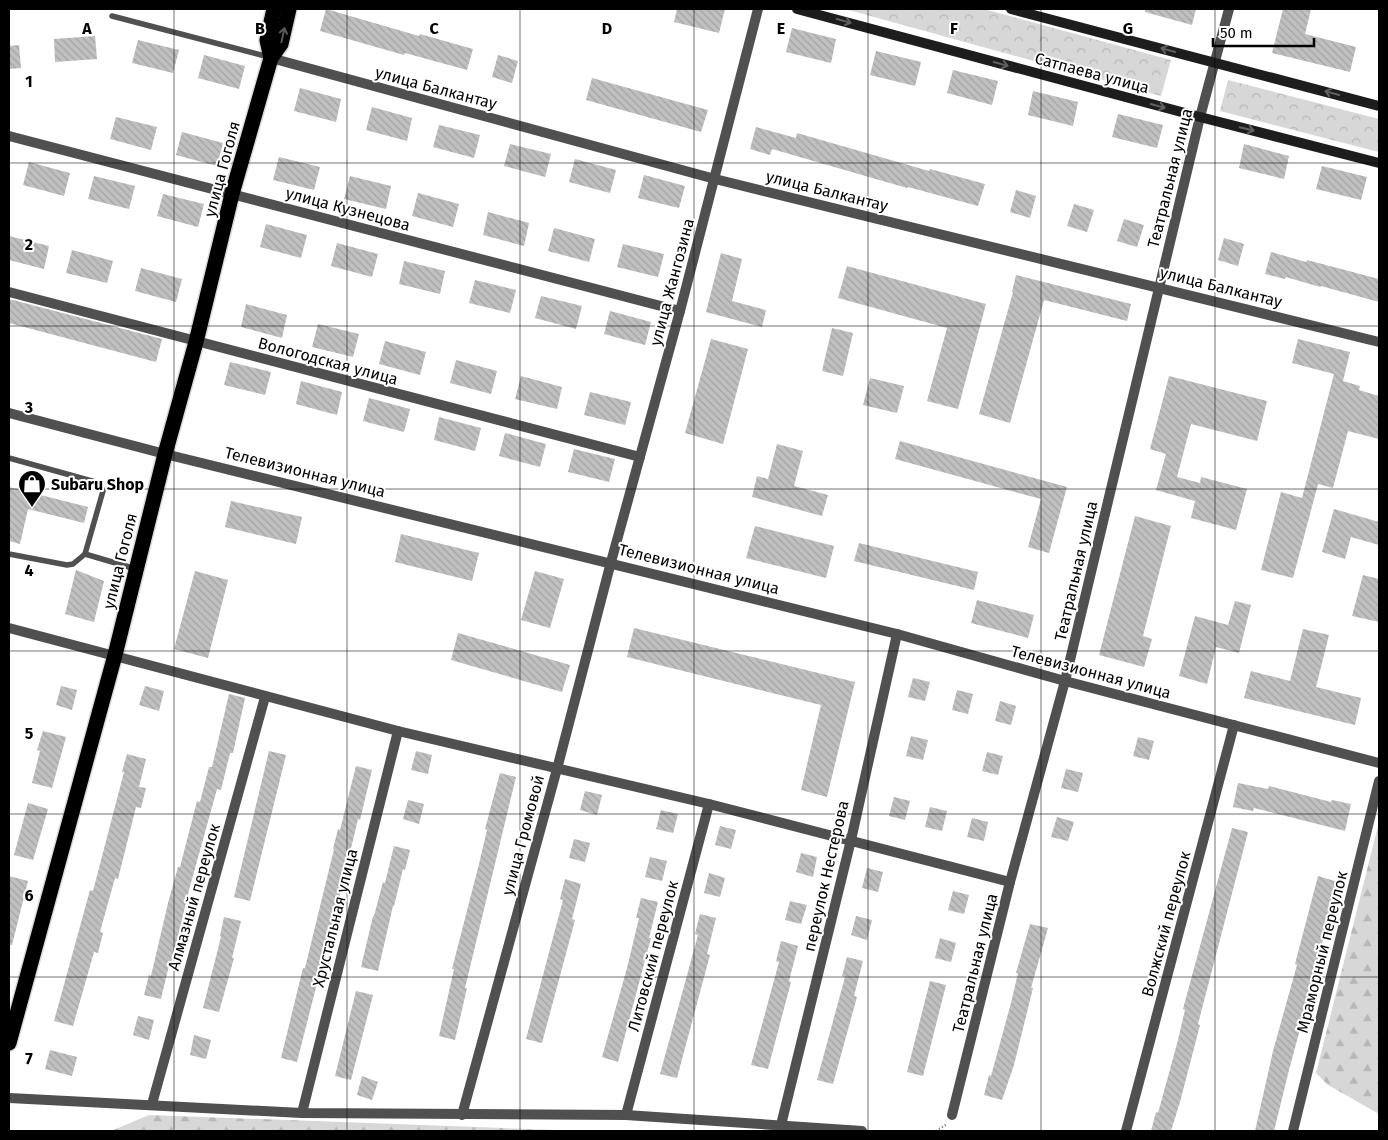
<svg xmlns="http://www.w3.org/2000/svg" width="1388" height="1140" viewBox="0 0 1388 1140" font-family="'Fira Sans',sans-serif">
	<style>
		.forest { fill: url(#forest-firs) }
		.park { fill: url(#park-crowns) }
		.building { fill: url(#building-back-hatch) }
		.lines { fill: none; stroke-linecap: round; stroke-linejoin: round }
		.highway-casing { stroke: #dbdbdb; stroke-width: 18 }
		.path { stroke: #727272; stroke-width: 2.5; stroke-dasharray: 1 2.5; stroke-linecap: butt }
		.lane { stroke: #505050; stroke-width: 5.5 }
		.street { stroke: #505050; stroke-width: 10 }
		.secondary { stroke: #1d1d1d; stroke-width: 10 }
		.highway { stroke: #000; stroke-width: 15 }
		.oneway { stroke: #616161 }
		.oneway2 { stroke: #595959 }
		.grid { fill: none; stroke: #000; stroke-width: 1; stroke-opacity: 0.55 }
		.labels { text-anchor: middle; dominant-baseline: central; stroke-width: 4; stroke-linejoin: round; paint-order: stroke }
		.street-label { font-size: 16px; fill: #000; stroke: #fff }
		.poi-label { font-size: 16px; font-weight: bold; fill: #000; stroke: #fff; text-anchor: start }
		.grid-label { font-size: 16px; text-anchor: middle; font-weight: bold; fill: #000; stroke: #fff; stroke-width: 4; stroke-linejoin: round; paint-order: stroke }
	</style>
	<defs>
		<pattern id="forest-firs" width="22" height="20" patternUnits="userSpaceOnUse" patternTransform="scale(1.25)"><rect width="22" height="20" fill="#d7d7d7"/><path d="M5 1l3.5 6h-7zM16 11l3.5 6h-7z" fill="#b7b7b7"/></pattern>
		<pattern id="park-crowns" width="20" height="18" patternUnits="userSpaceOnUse" patternTransform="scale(1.25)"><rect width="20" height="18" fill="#d7d7d7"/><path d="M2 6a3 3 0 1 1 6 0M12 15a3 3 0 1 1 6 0" fill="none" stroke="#b7b7b7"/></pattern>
		<pattern id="building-back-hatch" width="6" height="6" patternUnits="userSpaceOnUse" patternTransform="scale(1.25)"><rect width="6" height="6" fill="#c0c0c0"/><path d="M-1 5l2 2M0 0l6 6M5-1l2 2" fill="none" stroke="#a3a3a3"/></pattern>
	</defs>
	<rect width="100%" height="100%" fill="#fff"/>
	<!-- forest -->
	<g class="forest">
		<path d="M1379 822V1114L1328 1085 1316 1073Z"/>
		<path d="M149 1115 584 1131H111Z"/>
	</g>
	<!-- park -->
	<g class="park">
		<path d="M845 9H984L1171 60 1161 96Z"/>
		<path d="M1228 80 1379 119V152L1220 111Z"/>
	</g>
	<!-- building -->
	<g class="building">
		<path d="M326 9 419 36 420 34 473 49 467 70 405 53 404 55 320 31Z"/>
		<path d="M677 9H725L719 33 674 22Z"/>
		<path d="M1145 9H1196L1192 25 1145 12Z"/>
		<path d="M1283 9H1311L1305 34 1356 47 1350 72 1272 53Z"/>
		<path d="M792 28 836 39 831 63 786 52Z"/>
		<path d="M95 36 97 59 55 62 54 39Z"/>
		<path d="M138 40 179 50 173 73 132 63Z"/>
		<path d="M19 45 21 68 9 69V46Z"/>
		<path d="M876 51 921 62 915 86 870 75Z"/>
		<path d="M204 55 245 66 239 89 198 78Z"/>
		<path d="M498 55 518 61 512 83 492 77Z"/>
		<path d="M953 70 998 81 992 105 947 93Z"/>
		<path d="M592 78 708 110 701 132 586 100Z"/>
		<path d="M300 88 341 99 336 122 294 111Z"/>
		<path d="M1033 91 1078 102 1073 126 1028 115Z"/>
		<path d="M372 107 412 118 407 141 366 130Z"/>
		<path d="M1118 114 1163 125 1157 148 1112 137Z"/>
		<path d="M116 117 157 127 151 150 110 139Z"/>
		<path d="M439 125 480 135 474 158 433 147Z"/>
		<path d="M756 127 796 138 797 133 929 171 930 169 985 184 978 206 908 187 907 188 772 149 770 155 750 149Z"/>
		<path d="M182 132 223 143 217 166 176 155Z"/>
		<path d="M510 144 551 154 545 177 504 166Z"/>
		<path d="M1244 144 1289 156 1284 179 1239 168Z"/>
		<path d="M279 157 320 167 314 190 273 180Z"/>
		<path d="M575 159 616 170 610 193 569 182Z"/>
		<path d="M29 162 70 173 64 196 23 185Z"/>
		<path d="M1322 166 1367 177 1361 200 1316 189Z"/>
		<path d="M644 175 685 186 679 208 638 198Z"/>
		<path d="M94 176 135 186 129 209 88 199Z"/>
		<path d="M350 176 391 186 386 209 344 199Z"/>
		<path d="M1016 190 1036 196 1030 218 1010 212Z"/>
		<path d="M418 193 459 204 453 227 412 216Z"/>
		<path d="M163 194 204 204 198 227 157 216Z"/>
		<path d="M1074 204 1094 210 1087 232 1067 226Z"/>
		<path d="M488 212 529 223 524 246 483 235Z"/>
		<path d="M1124 219 1144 225 1137 247 1117 241Z"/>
		<path d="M266 224 307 235 301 258 260 247Z"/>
		<path d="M554 228 595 239 589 262 548 251Z"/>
		<path d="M9 236 49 246 44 269 9 260Z"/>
		<path d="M1224 238 1244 244 1238 266 1218 260Z"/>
		<path d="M337 243 378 254 372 277 331 266Z"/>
		<path d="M623 244 664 254 658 277 617 267Z"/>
		<path d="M72 250 113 261 107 283 66 273Z"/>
		<path d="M1271 252 1306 262 1307 260 1379 279V302L1321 286 1320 287 1286 277 1285 279 1265 274Z"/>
		<path d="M721 253 742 259 732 301 766 310 762 327 706 312Z"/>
		<path d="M404 261 445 271 440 294 399 284Z"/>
		<path d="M847 266 986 304 958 409 927 401 947 328 838 298Z"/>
		<path d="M141 268 182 279 176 302 135 291Z"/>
		<path d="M1016 275 1131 304 1127 321 1044 300 1010 423 979 414 1013 292H1012Z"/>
		<path d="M475 280 516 290 510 313 469 303Z"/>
		<path d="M541 296 582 306 576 329 535 318Z"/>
		<path d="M9 299 162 339 156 362 9 323Z"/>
		<path d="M246 304 287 315 282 338 241 327Z"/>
		<path d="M610 311 651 322 645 345 604 334Z"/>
		<path d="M318 324 359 334 353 357 312 347Z"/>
		<path d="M832 328 853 333 843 376 822 371Z"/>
		<path d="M711 339 748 349 723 444 685 433Z"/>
		<path d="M1298 339 1350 352 1343 381 1360 386 1359 390 1379 396V439L1348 431 1333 488 1318 484 1293 578 1261 570 1281 492 1302 498 1334 374 1292 363Z"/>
		<path d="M385 341 426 352 420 375 379 364Z"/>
		<path d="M456 360 497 371 491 394 450 383Z"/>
		<path d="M230 362 271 372 265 395 224 385Z"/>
		<path d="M521 376 562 387 557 409 515 399Z"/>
		<path d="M1169 376 1267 401 1257 441 1191 424 1177 477 1200 483 1201 477 1247 489 1236 530 1191 518 1195 501 1156 490 1166 454 1150 449Z"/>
		<path d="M870 378 904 386 897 413 863 405Z"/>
		<path d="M301 381 342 392 337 415 296 404Z"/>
		<path d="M590 392 631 402 625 425 584 415Z"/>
		<path d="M369 398 410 409 404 432 363 421Z"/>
		<path d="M439 417 481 428 475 451 434 440Z"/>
		<path d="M505 433 546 444 540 467 499 456Z"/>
		<path d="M900 441 1067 487 1049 553 1028 547 1041 499 895 459Z"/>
		<path d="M777 444 803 451 794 486 828 495 822 516 752 497 757 476 768 479Z"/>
		<path d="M574 449 615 459 609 482 568 472Z"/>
		<path d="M9 487 88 507 84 523 28 509 20 544 9 541Z"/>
		<path d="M231 501 302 517 296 544 225 527Z"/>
		<path d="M1334 509 1379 522V545L1351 537 1345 559 1322 552Z"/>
		<path d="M1135 516 1171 526 1143 636 1152 639 1144 667 1099 655Z"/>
		<path d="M755 526 834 546 826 578 746 558Z"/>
		<path d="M401 534 479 553 472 581 395 562Z"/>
		<path d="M859 543 978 572 974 590 854 561Z"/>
		<path d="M76 570 104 581 94 622 65 614Z"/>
		<path d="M195 571 228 580 208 658 174 649Z"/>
		<path d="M535 571 564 579 550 628 521 620Z"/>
		<path d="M1363 575 1379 579V622L1352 616Z"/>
		<path d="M977 600 1034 615 1028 638 971 623Z"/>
		<path d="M1235 601 1251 605 1239 653 1216 647 1207 684 1179 676 1195 616 1228 625Z"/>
		<path d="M634 628 855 682 827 797 801 790 821 705 627 657Z"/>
		<path d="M1303 629 1329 635 1316 687 1361 698 1355 725 1244 698 1251 671 1290 681Z"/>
		<path d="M458 633 570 665 562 692 451 660Z"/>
		<path d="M913 678 930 682 925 701 908 697Z"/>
		<path d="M61 686 77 690 72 710 56 705Z"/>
		<path d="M145 686 164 691 159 711 139 705Z"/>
		<path d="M957 690 973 694 968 714 952 710Z"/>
		<path d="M229 694 245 698 233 753H230L221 790 217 789 189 890 172 961H170L161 999 144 995 149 975 151 976 168 903 178 867H180L197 801 200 802 209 767H212Z"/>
		<path d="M1000 701 1016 706 1011 725 995 721Z"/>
		<path d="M43 731 66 737 52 788 32 783 40 751 37 750Z"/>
		<path d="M911 736 928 740 923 760 906 756Z"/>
		<path d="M1138 737 1154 741 1149 760 1133 756Z"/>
		<path d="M269 751 286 755 250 901 234 897Z"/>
		<path d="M416 751 432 755 428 774 411 770Z"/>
		<path d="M987 752 1003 756 998 775 982 771Z"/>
		<path d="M127 754 146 759 139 787 146 788 141 808 136 807 118 879 115 878 100 932 103 933 98 953 94 952 73 1026 54 1021 90 890 93 891 124 772H122Z"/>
		<path d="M356 766 372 770 360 820 358 819 324 961 323 960 297 1062 281 1058 303 968H305L334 849H333L338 829 340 830Z"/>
		<path d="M1066 769 1083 773 1078 792 1061 788Z"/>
		<path d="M500 773 516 777 465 988H467L455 1040 439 1036 454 969H452L479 864 487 830 485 829Z"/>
		<path d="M1238 783 1268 789 1269 786 1331 802 1332 800 1351 804 1345 831 1254 808 1253 811 1233 807Z"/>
		<path d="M585 791 602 795 597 815 580 810Z"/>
		<path d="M894 797 910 801 905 820 889 816Z"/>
		<path d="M408 800 424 804 419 824 403 819Z"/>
		<path d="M28 803 48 809 33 860 14 855Z"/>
		<path d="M930 807 947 811 942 831 925 827Z"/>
		<path d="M661 810 678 814 673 833 656 829Z"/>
		<path d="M1057 817 1074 822 1068 841 1051 837Z"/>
		<path d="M972 818 988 822 984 841 967 837Z"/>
		<path d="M720 826 736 830 731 849 715 845Z"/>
		<path d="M1232 828 1248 832 1198 1024 1200 1025 1180 1102 1171 1131H1151L1156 1112 1158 1113 1178 1040 1185 1010 1183 1009Z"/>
		<path d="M574 839 590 843 585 862 569 858Z"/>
		<path d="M394 846 410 850 405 870 403 869 394 906H393L378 971 361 967 373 916H374L383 882 385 883Z"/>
		<path d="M801 853 817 857 813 877 796 872Z"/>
		<path d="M650 857 667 861 662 881 645 877Z"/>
		<path d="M867 868 883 872 878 892 862 888Z"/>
		<path d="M709 873 725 878 720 897 704 893Z"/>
		<path d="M9 876 28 881 12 945H9Z"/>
		<path d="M1318 876 1338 882 1311 985H1312L1289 1070 1274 1131H1255L1273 1051 1297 965 1295 964Z"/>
		<path d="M565 879 581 884 572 919 575 920 542 1043 526 1039 563 900 560 899Z"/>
		<path d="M953 891 969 895 964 914 948 910Z"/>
		<path d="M641 898 658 902 649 938H651L618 1062 602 1057 627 968 639 918H636Z"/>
		<path d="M790 901 807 905 801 924 785 920Z"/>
		<path d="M700 914 716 918 707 954 710 955 677 1078 660 1074 698 935 695 934Z"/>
		<path d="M856 916 872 920 867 940 851 935Z"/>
		<path d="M224 917 241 921 232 958H234L219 1012 203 1008 221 937 220 936Z"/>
		<path d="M1030 924 1048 928 1031 988H1033L1014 1065 1002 1100 984 1095 989 1075 991 1076 1011 1003 1018 973H1016Z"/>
		<path d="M940 938 956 943 951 962 935 958Z"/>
		<path d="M781 941 798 946 789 981 791 982 768 1069 751 1065 779 962 776 961Z"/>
		<path d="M847 957 863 961 854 996 857 997 833 1084 817 1080 845 977 842 976Z"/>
		<path d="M930 981 946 985 923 1076 907 1072Z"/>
		<path d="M356 991 373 995 351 1080 335 1076Z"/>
		<path d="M138 1016 154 1020 149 1040 133 1035Z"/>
		<path d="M194 1035 211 1040 206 1059 190 1055Z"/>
		<path d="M50 1050 77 1057 72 1076 45 1069Z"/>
		<path d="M362 1076 378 1082 372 1100 357 1095Z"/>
	</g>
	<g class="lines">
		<defs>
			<g id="highway">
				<path d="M271 58 267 40 274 9"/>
				<path d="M9 1043 115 655 165 454 196 342 232 194 271 58 281 44 289 9"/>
			</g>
		</defs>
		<!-- highway casing -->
		<use href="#highway" class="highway-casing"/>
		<!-- path -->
		<path class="path" d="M936 1131 947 1124"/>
		<!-- lane -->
		<g class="lane">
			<path d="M112 16 269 57"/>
			<path d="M9 458 99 483 103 491 85 554"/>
			<path d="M9 554 67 565 73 564 85 554 136 569"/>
		</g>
		<!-- street -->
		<g class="street">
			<path d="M271 58 715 179 1379 342"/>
			<path d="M9 136 680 311"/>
			<path d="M9 292 640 457"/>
			<path d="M9 413 165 454 897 634 1065 681 1379 763"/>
			<path d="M9 628 398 731 709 804 1010 882"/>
			<path d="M9 1098 302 1113 626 1115 862 1131"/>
			<path d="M152 1104 265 697"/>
			<path d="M302 1113 398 731"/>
			<path d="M462 1115 557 769 611 562 680 311 758 9"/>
			<path d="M626 1115 709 804"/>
			<path d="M952 1115 1010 882 1065 681 1200 117 1229 9"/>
			<path d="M781 1125 851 840 897 634"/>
			<path d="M1126 1131 1234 725"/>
			<path d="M1293 1131 1379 781"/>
		</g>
		<!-- secondary -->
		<g class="secondary">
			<path d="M797 9 1200 117 1379 163"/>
			<path d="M1011 9 1379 106"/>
		</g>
		<!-- highway -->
		<use href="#highway" class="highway"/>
	</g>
	<!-- one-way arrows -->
	<defs><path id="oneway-shaft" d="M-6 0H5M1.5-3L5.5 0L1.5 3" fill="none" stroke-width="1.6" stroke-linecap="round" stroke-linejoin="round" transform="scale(1.25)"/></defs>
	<g class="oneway">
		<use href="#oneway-shaft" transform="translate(844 21) rotate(15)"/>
		<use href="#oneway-shaft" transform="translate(1168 50) rotate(-165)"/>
		<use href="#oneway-shaft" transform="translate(1001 64) rotate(15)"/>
		<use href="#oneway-shaft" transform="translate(1332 93) rotate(-165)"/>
		<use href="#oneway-shaft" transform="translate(1158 106) rotate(15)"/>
		<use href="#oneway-shaft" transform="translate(1247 129) rotate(14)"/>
	</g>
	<use class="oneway2" href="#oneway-shaft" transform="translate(283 35) rotate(-78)"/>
	<!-- grid -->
	<path class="grid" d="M174 9V1131M347 9V1131M520 9V1131M694 9V1131M868 9V1131M1041 9V1131M1215 9V1131M9 163H1379M9 326H1379M9 489H1379M9 651H1379M9 814H1379M9 977H1379"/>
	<!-- icons -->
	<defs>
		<symbol id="shop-pin" viewBox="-11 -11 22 30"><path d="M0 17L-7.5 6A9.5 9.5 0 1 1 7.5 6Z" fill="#000" stroke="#fff"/><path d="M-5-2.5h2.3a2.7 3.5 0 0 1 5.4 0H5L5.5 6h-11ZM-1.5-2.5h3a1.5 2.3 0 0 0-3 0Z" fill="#fff"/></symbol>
	</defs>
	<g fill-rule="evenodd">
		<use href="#shop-pin" x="16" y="468" width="32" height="43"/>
	</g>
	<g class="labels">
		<!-- street labels -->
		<g class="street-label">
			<text transform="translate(1092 73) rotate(15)">Сатпаева улица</text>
			<text transform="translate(436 88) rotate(15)">улица Балкантау</text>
			<text transform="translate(222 169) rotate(-75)">улица Гоголя</text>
			<text transform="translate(1170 178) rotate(-76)">Театральная улица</text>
			<text transform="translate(827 191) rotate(14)">улица Балкантау</text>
			<text transform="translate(348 209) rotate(15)">улица Кузнецова</text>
			<text transform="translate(672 282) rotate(-75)">улица Жангозина</text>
			<text transform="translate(1221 287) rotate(14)">улица Балкантау</text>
			<text transform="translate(328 361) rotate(15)">Вологодская улица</text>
			<text transform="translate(305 472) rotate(14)">Телевизионная улица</text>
			<text transform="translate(120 561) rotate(-76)">улица Гоголя</text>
			<text transform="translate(699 569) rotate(14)">Телевизионная улица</text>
			<text transform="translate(1076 571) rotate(-77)">Театральная улица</text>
			<text transform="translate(1091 672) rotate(15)">Телевизионная улица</text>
			<text transform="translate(523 835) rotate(-75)">улица Громовой</text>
			<text transform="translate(826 876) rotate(-77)">переулок Нестерова</text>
			<text transform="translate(194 897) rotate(-74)">Алмазный переулок</text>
			<text transform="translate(335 918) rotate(-76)">Хрустальная улица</text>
			<text transform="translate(1166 924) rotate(-75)">Волжский переулок</text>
			<text transform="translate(1322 952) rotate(-76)">Мраморный переулок</text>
			<text transform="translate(653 956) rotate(-75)">Литовский переулок</text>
			<text transform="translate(975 963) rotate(-76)">Театральная улица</text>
		</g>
		<!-- poi labels -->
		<g class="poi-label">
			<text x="51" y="484">Subaru Shop</text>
		</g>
	</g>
	<g class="grid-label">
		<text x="87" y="34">A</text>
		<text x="260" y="34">B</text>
		<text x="434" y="34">C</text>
		<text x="607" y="34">D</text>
		<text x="781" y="34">E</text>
		<text x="954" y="34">F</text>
		<text x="1128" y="34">G</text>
		<text x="29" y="87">1</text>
		<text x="29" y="250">2</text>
		<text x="29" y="413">3</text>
		<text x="29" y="576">4</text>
		<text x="29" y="739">5</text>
		<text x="29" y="901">6</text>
		<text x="29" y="1064">7</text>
	</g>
	<!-- border -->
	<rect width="1388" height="1140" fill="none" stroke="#000000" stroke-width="20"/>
	<!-- scale -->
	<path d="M1213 38v8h101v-8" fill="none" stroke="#000000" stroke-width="2.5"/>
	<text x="1220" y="38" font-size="15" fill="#000000" stroke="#ffffff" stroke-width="4" paint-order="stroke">50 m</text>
</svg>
